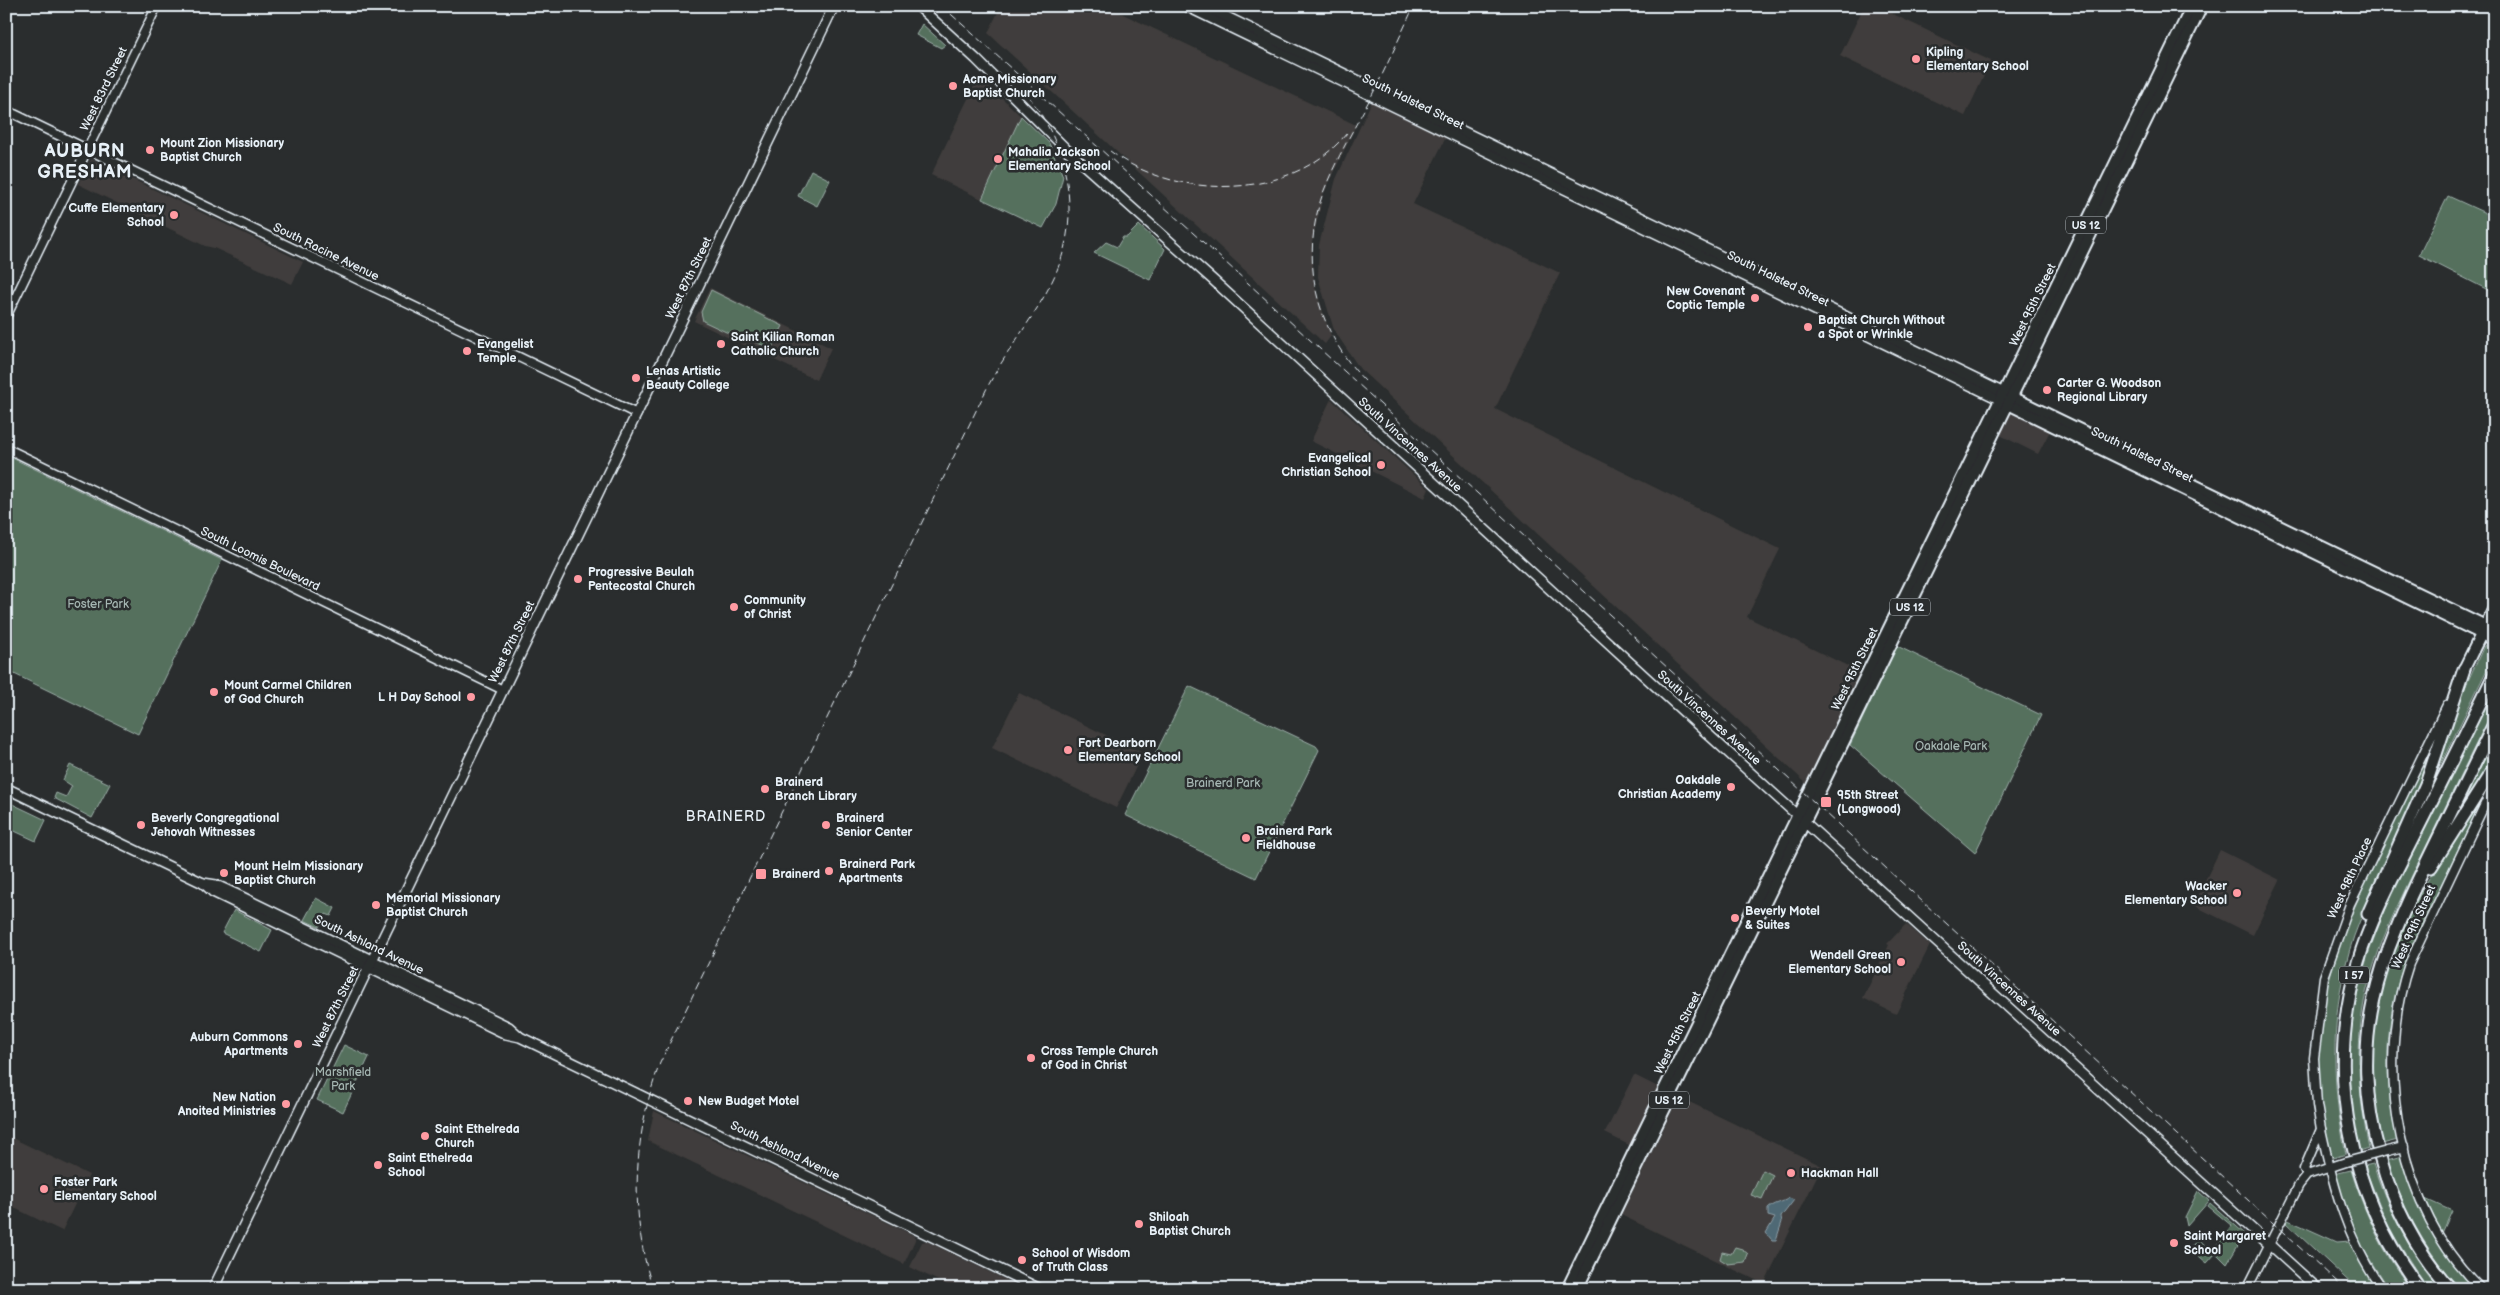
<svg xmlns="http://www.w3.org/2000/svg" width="2500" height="1295" viewBox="0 0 2500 1295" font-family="'Balsamiq Sans',sans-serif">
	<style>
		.built { fill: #403d3c }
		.green { fill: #546f5d; stroke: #9eb0aa }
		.water { fill: #4f6974; stroke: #8c9fa9 }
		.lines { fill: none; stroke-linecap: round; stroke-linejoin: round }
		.tertiary-casing { stroke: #e8f1f8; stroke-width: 11 }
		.secondary-casing { stroke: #e8f1f8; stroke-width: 12 }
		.primary-casing { stroke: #e8f1f8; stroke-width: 14 }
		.motorway-casing { stroke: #e8f1f8; stroke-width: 15 }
		.tertiary { stroke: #2a2d2e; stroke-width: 8 }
		.secondary { stroke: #2a2d2e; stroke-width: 9 }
		.primary { stroke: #2a2d2e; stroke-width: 10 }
		.motorway { stroke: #2a2d2e; stroke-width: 11 }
		.rail { stroke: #e8f1f8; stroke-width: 1; stroke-dasharray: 8 4; stroke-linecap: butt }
		.tertiary-bridge-casing { stroke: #e8f1f8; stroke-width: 11; stroke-linecap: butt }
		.tertiary-bridge { stroke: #2a2d2e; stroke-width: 8 }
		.poi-dot { fill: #ff9aa2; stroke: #2a2d2e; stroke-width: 2 }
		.labels { text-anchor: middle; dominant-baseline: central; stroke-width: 5; stroke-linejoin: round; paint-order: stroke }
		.shield { fill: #2a2d2e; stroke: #afb6bb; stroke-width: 1 }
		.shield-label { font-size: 11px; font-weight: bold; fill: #e8f1f8 }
		.poi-label { font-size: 12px; font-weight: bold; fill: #e8f1f8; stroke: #2a2d2e; text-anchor: start }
		.street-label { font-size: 12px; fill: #e8f1f8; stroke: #2a2d2e }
		.park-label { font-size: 12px; fill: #a5b6b2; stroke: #2a2d2e }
		.neighbourhood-label { font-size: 14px; letter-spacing: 1px; fill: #e8f1f8; stroke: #2a2d2e }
		.district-label { font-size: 18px; font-weight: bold; letter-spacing: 1px; fill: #e8f1f8; stroke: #2a2d2e }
	</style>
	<rect width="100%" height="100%" fill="#2a2d2e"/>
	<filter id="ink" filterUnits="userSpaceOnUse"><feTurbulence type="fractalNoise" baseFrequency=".02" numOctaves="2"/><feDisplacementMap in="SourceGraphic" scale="10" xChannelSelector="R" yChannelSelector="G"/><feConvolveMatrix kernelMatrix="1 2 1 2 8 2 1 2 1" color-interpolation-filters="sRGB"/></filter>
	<g filter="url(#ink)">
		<!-- built -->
		<g class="built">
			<path d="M1001 6H1106L1356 125 1323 195 1312 243 1314 284 1331 336 1325 344 988 33Z"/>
			<path d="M1864 6H1876L1991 61 1965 116 1840 56Z"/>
			<path d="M979 76 1049 143 1063 176 1056 204 1043 228 931 175Z"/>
			<path d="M1372 101 1446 137 1413 204 1560 273 1495 409 1780 549 1747 617 1862 673 1808 785 1360 369 1334 330 1318 277 1319 245 1336 179Z"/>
			<path d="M91 159 303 262 292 284 214 248 205 246 78 184Z"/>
			<path d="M710 288 831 348 816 380 694 321Z"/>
			<path d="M1331 399 1429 489 1425 498 1311 441Z"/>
			<path d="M2013 410 2051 429 2038 454 2000 435Z"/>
			<path d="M1019 693 1143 753 1116 808 992 748Z"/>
			<path d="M2220 850 2280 880 2253 935 2193 905Z"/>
			<path d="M1906 924 1930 945 1896 1014 1863 998 1889 945 1887 944Z"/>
			<path d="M1634 1075 1660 1088 1631 1146 1605 1133Z"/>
			<path d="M1679 1097 1822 1166 1764 1284 1621 1215Z"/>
			<path d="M654 1111 915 1236V1240L904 1264 648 1141Z"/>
			<path d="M6 1135 89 1175 62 1231 6 1204Z"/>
			<path d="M926 1241 1014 1284 1012 1289H955L910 1267 922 1242Z"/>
		</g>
		<!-- green -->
		<g class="green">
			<path d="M922 24 945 45 941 48 916 35Z"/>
			<path d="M1021 116 1049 143 1063 176 1056 204 1043 228 982 199Z"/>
			<path d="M811 170 830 180 817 206 798 196Z"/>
			<path d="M2448 196 2494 217V293L2419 255Z"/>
			<path d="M1139 225 1165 249 1150 280 1094 253 1106 242 1117 247 1123 237H1127Z"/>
			<path d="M711 290 783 326 771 349 747 338 745 341 703 321 701 312Z"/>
			<path d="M6 455 222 560 138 734 6 670Z"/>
			<path d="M2486 645 2494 649V655L2432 782 2456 707 2484 646Z"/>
			<path d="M1897 646 2041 715 1975 853 1850 745Z"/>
			<path d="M1189 686 1316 746 1319 750 1256 878 1125 815Z"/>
			<path d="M2494 686V708C2470 755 2447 803 2424 851 2400 900 2375 948 2364 1002 2355 1051 2359 1100 2369 1148L2360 1151C2331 1023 2366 947 2420 835 2445 785 2469 735 2494 686Z"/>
			<path d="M2445 719C2437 742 2431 768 2420 791 2399 839 2372 886 2354 936 2330 1008 2330 1081 2346 1154L2330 1159C2325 1131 2319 1104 2318 1076 2315 989 2348 918 2385 841 2405 801 2425 760 2445 719Z"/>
			<path d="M2494 740V762L2462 813 2459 811Z"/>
			<path d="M70 765 110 784 92 818 54 798 56 793 66 797 72 786 63 780Z"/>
			<path d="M2494 777C2476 813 2458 849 2441 885 2428 912 2414 937 2404 965 2384 1020 2383 1083 2398 1140L2382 1144C2349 988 2412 900 2494 777Z"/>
			<path d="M6 801 46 820 36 841 6 827Z"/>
			<path d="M316 898 335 908 331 916 326 914 319 927 304 920Z"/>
			<path d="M234 910 272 930 261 952 222 933Z"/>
			<path d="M344 1045 369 1057 343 1112 317 1100Z"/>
			<path d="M2402 1156C2417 1207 2439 1250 2475 1289H2459C2426 1250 2402 1208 2387 1160Z"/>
			<path d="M2373 1164C2388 1210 2409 1251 2440 1289H2428L2390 1230 2364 1166Z"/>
			<path d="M1763 1170 1773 1175 1762 1199 1751 1195Z"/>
			<path d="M2351 1170C2364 1212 2383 1254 2411 1289H2388L2358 1240 2334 1174Z"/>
			<path d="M2198 1191 2209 1201 2187 1226 2185 1217Z"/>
			<path d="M2425 1199 2452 1211 2442 1233Z"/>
			<path d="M2210 1203 2245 1234 2227 1264 2213 1250 2232 1226 2208 1206Z"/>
			<path d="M2288 1220 2337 1242 2350 1241 2379 1289H2357L2286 1223Z"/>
			<path d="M2198 1239 2215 1254 2207 1263 2193 1251 2192 1246Z"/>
			<path d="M1735 1247 1742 1249 1748 1254 1745 1262 1728 1264 1720 1259 1722 1252 1731 1254Z"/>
		</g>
		<!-- water -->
		<path class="water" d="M1789 1198 1794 1200 1781 1217 1782 1222 1776 1240H1772L1766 1233 1775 1218 1768 1216V1209C1774 1203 1782 1203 1789 1198Z"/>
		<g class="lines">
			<defs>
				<g id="tertiary">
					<path d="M6 110 637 414"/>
					<path d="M6 317 157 6"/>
					<path d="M6 448 503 690"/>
					<path d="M2321 1129C2333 1186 2348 1242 2382 1289"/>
					<path d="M2387 1151 2404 1147"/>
					<path d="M2307 1175 2304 1169 2321 1129 2317 1105 2314 1058 2324 977 2350 904 2447 705"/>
					<path d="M2247 1289 2299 1185 2307 1175 2346 1162"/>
					<path d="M2481 1289C2399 1211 2373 1070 2409 964L2494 785"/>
				</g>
				<g id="secondary">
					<path d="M918 6 976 59 1068 151 1213 280 1699 726 2318 1289"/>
					<path d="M1186 6 2001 400"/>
					<path d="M1204 6 2004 393"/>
					<path d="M6 788 203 883 213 892 506 1034 520 1037 1040 1289"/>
					<path d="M203 883 216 885 240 896 509 1027 519 1036"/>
					<path d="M213 1289 834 6"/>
				</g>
				<g id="primary">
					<path d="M2008 395 2494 630"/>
					<path d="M2004 402 2494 640"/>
					<path d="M2464 669 2494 608"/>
					<path d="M1567 1289 2192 6"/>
					<path d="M1577 1289 2202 6"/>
				</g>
				<g id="motorway">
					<path d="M2431 867 2494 768"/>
					<path d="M2368 914 2426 784 2464 669"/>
					<path d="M2420 1289C2349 1196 2325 1075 2358 962 2371 918 2394 876 2415 834 2442 781 2468 728 2494 675"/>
					<path d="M2451 1289C2417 1253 2393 1205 2380 1157 2347 1037 2379 960 2431 853 2452 810 2473 767 2494 724"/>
				</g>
			</defs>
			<!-- tertiary casing -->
			<use href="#tertiary" class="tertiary-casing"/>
			<!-- secondary casing -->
			<use href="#secondary" class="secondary-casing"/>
			<!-- primary casing -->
			<use href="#primary" class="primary-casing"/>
			<!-- motorway casing -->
			<use href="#motorway" class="motorway-casing"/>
			<!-- tertiary -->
			<use href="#tertiary" class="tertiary"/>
			<!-- secondary -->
			<use href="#secondary" class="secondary"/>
			<!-- primary -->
			<use href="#primary" class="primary"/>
			<!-- motorway -->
			<use href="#motorway" class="motorway"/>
			<!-- rail -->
			<g class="rail">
				<path d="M942 6 1224 261 2345 1289"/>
				<path d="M1110 151C1176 201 1293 201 1347 133"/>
				<path d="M1365 381C1316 330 1299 261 1323 193 1336 159 1355 127 1372 95 1387 66 1400 36 1414 6"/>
				<path d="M653 1289C629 1214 633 1136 660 1063L988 386C1008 348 1038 313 1055 275 1084 210 1066 139 1021 87"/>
			</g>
			<defs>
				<path id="tertiary-bridge" d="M2346 1162 2387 1151"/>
			</defs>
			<!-- tertiary-bridge casing -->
			<use href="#tertiary-bridge" class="tertiary-bridge-casing"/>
			<!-- tertiary-bridge -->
			<use href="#tertiary-bridge" class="tertiary-bridge"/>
		</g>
	</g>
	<!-- markers -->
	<g class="poi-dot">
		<circle cx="1916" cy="59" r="5"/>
		<circle cx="953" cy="86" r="5"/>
		<circle cx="150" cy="150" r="5"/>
		<circle cx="998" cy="159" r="5"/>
		<circle cx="174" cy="215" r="5"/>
		<circle cx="1755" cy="298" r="5"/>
		<circle cx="1808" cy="327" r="5"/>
		<circle cx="721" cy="344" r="5"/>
		<circle cx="467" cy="351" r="5"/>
		<circle cx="636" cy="378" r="5"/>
		<circle cx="2047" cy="390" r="5"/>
		<circle cx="1381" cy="465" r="5"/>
		<circle cx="578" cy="579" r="5"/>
		<circle cx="734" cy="607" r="5"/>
		<circle cx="214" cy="692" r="5"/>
		<circle cx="471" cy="697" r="5"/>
		<circle cx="1068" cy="750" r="5"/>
		<circle cx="1731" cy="787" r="5"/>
		<circle cx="765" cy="789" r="5"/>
		<rect x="1820" y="796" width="12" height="12" rx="2.5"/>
		<circle cx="141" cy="825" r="5"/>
		<circle cx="826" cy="825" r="5"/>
		<circle cx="1246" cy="838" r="5"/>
		<circle cx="829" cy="871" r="5"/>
		<circle cx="224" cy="873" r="5"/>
		<rect x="755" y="868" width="12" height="12" rx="2.5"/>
		<circle cx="2237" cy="893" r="5"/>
		<circle cx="376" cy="905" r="5"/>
		<circle cx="1735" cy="918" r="5"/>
		<circle cx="1901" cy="962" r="5"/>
		<circle cx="298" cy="1044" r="5"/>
		<circle cx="1031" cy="1058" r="5"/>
		<circle cx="688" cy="1101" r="5"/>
		<circle cx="286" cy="1104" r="5"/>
		<circle cx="425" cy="1136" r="5"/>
		<circle cx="378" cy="1165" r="5"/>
		<circle cx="1791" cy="1173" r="5"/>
		<circle cx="44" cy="1189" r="5"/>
		<circle cx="1139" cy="1224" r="5"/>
		<circle cx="2174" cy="1243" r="5"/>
		<circle cx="1022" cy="1260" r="5"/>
	</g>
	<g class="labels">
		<!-- shield labels -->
		<g class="shield">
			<rect x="2066" y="216.5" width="40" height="17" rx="4"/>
			<rect x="1890" y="598.5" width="40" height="17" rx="4"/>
			<rect x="2339" y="966.5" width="30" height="17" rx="4"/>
			<rect x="1649" y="1091.5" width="40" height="17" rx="4"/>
		</g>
		<g class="shield-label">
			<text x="2086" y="225">US 12</text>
			<text x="1910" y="607">US 12</text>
			<text x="2354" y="975">I 57</text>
			<text x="1669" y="1100">US 12</text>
		</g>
		<!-- poi labels -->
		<g class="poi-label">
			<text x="1926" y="52">Kipling<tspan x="1926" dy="14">Elementary School</tspan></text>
			<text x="963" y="79">Acme Missionary<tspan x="963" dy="14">Baptist Church</tspan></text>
			<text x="160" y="143">Mount Zion Missionary<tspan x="160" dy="14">Baptist Church</tspan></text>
			<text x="1008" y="152">Mahalia Jackson<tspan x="1008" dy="14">Elementary School</tspan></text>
			<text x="164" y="208" text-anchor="end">Cuffe Elementary<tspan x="164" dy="14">School</tspan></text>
			<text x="1745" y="291" text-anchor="end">New Covenant<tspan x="1745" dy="14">Coptic Temple</tspan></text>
			<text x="1818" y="320">Baptist Church Without<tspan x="1818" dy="14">a Spot or Wrinkle</tspan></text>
			<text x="731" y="337">Saint Kilian Roman<tspan x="731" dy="14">Catholic Church</tspan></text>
			<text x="477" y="344">Evangelist<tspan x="477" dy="14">Temple</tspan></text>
			<text x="646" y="371">Lenas Artistic<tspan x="646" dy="14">Beauty College</tspan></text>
			<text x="2057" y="383">Carter G. Woodson<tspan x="2057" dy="14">Regional Library</tspan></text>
			<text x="1371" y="458" text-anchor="end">Evangelical<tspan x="1371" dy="14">Christian School</tspan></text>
			<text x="588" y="572">Progressive Beulah<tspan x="588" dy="14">Pentecostal Church</tspan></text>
			<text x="744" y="600">Community<tspan x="744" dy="14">of Christ</tspan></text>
			<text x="224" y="685">Mount Carmel Children<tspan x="224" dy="14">of God Church</tspan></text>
			<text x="461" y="697" text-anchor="end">L H Day School</text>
			<text x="1078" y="743">Fort Dearborn<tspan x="1078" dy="14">Elementary School</tspan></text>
			<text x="1721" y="780" text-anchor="end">Oakdale<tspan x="1721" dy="14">Christian Academy</tspan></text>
			<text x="775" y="782">Brainerd<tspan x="775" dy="14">Branch Library</tspan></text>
			<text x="1837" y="795">95th Street<tspan x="1837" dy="14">(Longwood)</tspan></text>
			<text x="151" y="818">Beverly Congregational<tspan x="151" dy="14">Jehovah Witnesses</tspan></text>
			<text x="836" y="818">Brainerd<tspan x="836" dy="14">Senior Center</tspan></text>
			<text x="1256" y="831">Brainerd Park<tspan x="1256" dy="14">Fieldhouse</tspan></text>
			<text x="839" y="864">Brainerd Park<tspan x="839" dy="14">Apartments</tspan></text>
			<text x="234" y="866">Mount Helm Missionary<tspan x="234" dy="14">Baptist Church</tspan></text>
			<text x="772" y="874">Brainerd</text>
			<text x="2227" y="886" text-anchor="end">Wacker<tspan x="2227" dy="14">Elementary School</tspan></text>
			<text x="386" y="898">Memorial Missionary<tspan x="386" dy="14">Baptist Church</tspan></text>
			<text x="1745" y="911">Beverly Motel<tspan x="1745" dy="14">&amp; Suites</tspan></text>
			<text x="1891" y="955" text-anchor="end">Wendell Green<tspan x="1891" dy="14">Elementary School</tspan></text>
			<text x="288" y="1037" text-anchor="end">Auburn Commons<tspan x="288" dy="14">Apartments</tspan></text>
			<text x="1041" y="1051">Cross Temple Church<tspan x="1041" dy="14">of God in Christ</tspan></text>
			<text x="276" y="1097" text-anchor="end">New Nation<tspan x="276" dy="14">Anoited Ministries</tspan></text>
			<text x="698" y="1101">New Budget Motel</text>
			<text x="435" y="1129">Saint Ethelreda<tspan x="435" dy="14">Church</tspan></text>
			<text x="388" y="1158">Saint Ethelreda<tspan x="388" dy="14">School</tspan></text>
			<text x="1801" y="1173">Hackman Hall</text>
			<text x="54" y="1182">Foster Park<tspan x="54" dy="14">Elementary School</tspan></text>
			<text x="1149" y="1217">Shiloah<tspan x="1149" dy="14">Baptist Church</tspan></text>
			<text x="2184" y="1236">Saint Margaret<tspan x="2184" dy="14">School</tspan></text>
			<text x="1032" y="1253">School of Wisdom<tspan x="1032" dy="14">of Truth Class</tspan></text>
		</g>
		<!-- street labels -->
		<g class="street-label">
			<text transform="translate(104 89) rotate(-64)">West 83rd Street</text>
			<text transform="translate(1413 102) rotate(26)">South Halsted Street</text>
			<text transform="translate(326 252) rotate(26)">South Racine Avenue</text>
			<text transform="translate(689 278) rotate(-64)">West 87th Street</text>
			<text transform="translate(1778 279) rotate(26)">South Halsted Street</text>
			<text transform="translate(2033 305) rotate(-64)">West 95th Street</text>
			<text transform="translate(1410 445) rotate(42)">South Vincennes Avenue</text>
			<text transform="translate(2142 455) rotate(26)">South Halsted Street</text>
			<text transform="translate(260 559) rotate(26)">South Loomis Boulevard</text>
			<text transform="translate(512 642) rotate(-64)">West 87th Street</text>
			<text transform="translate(1855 669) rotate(-64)">West 95th Street</text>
			<text transform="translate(1709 718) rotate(42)">South Vincennes Avenue</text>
			<text transform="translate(2350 878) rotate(-65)">West 98th Place</text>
			<text transform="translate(2414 927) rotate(-66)">West 99th Street</text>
			<text transform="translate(369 945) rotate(26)">South Ashland Avenue</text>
			<text transform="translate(2009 989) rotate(42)">South Vincennes Avenue</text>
			<text transform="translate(336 1007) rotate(-64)">West 87th Street</text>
			<text transform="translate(1678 1033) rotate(-64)">West 95th Street</text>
			<text transform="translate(785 1151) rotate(26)">South Ashland Avenue</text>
		</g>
		<!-- park labels -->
		<g class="park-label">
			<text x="98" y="604">Foster Park</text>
			<text x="1951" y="746">Oakdale Park</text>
			<text x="1223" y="783">Brainerd Park</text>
			<text x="343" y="1072">Marshfield<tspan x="343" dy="14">Park</tspan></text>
		</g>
		<!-- neighbourhood labels -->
		<g class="neighbourhood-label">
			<text x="726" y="816">BRAINERD</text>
		</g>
		<!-- district labels -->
		<g class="district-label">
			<text x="85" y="151">AUBURN<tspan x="85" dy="21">GRESHAM</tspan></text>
		</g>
	</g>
	<!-- margin -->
	<rect width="2500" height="1295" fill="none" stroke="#2a2d2e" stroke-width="25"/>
	<rect x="12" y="12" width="2475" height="1270" fill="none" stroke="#e8f1f8" stroke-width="2" filter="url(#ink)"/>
</svg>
